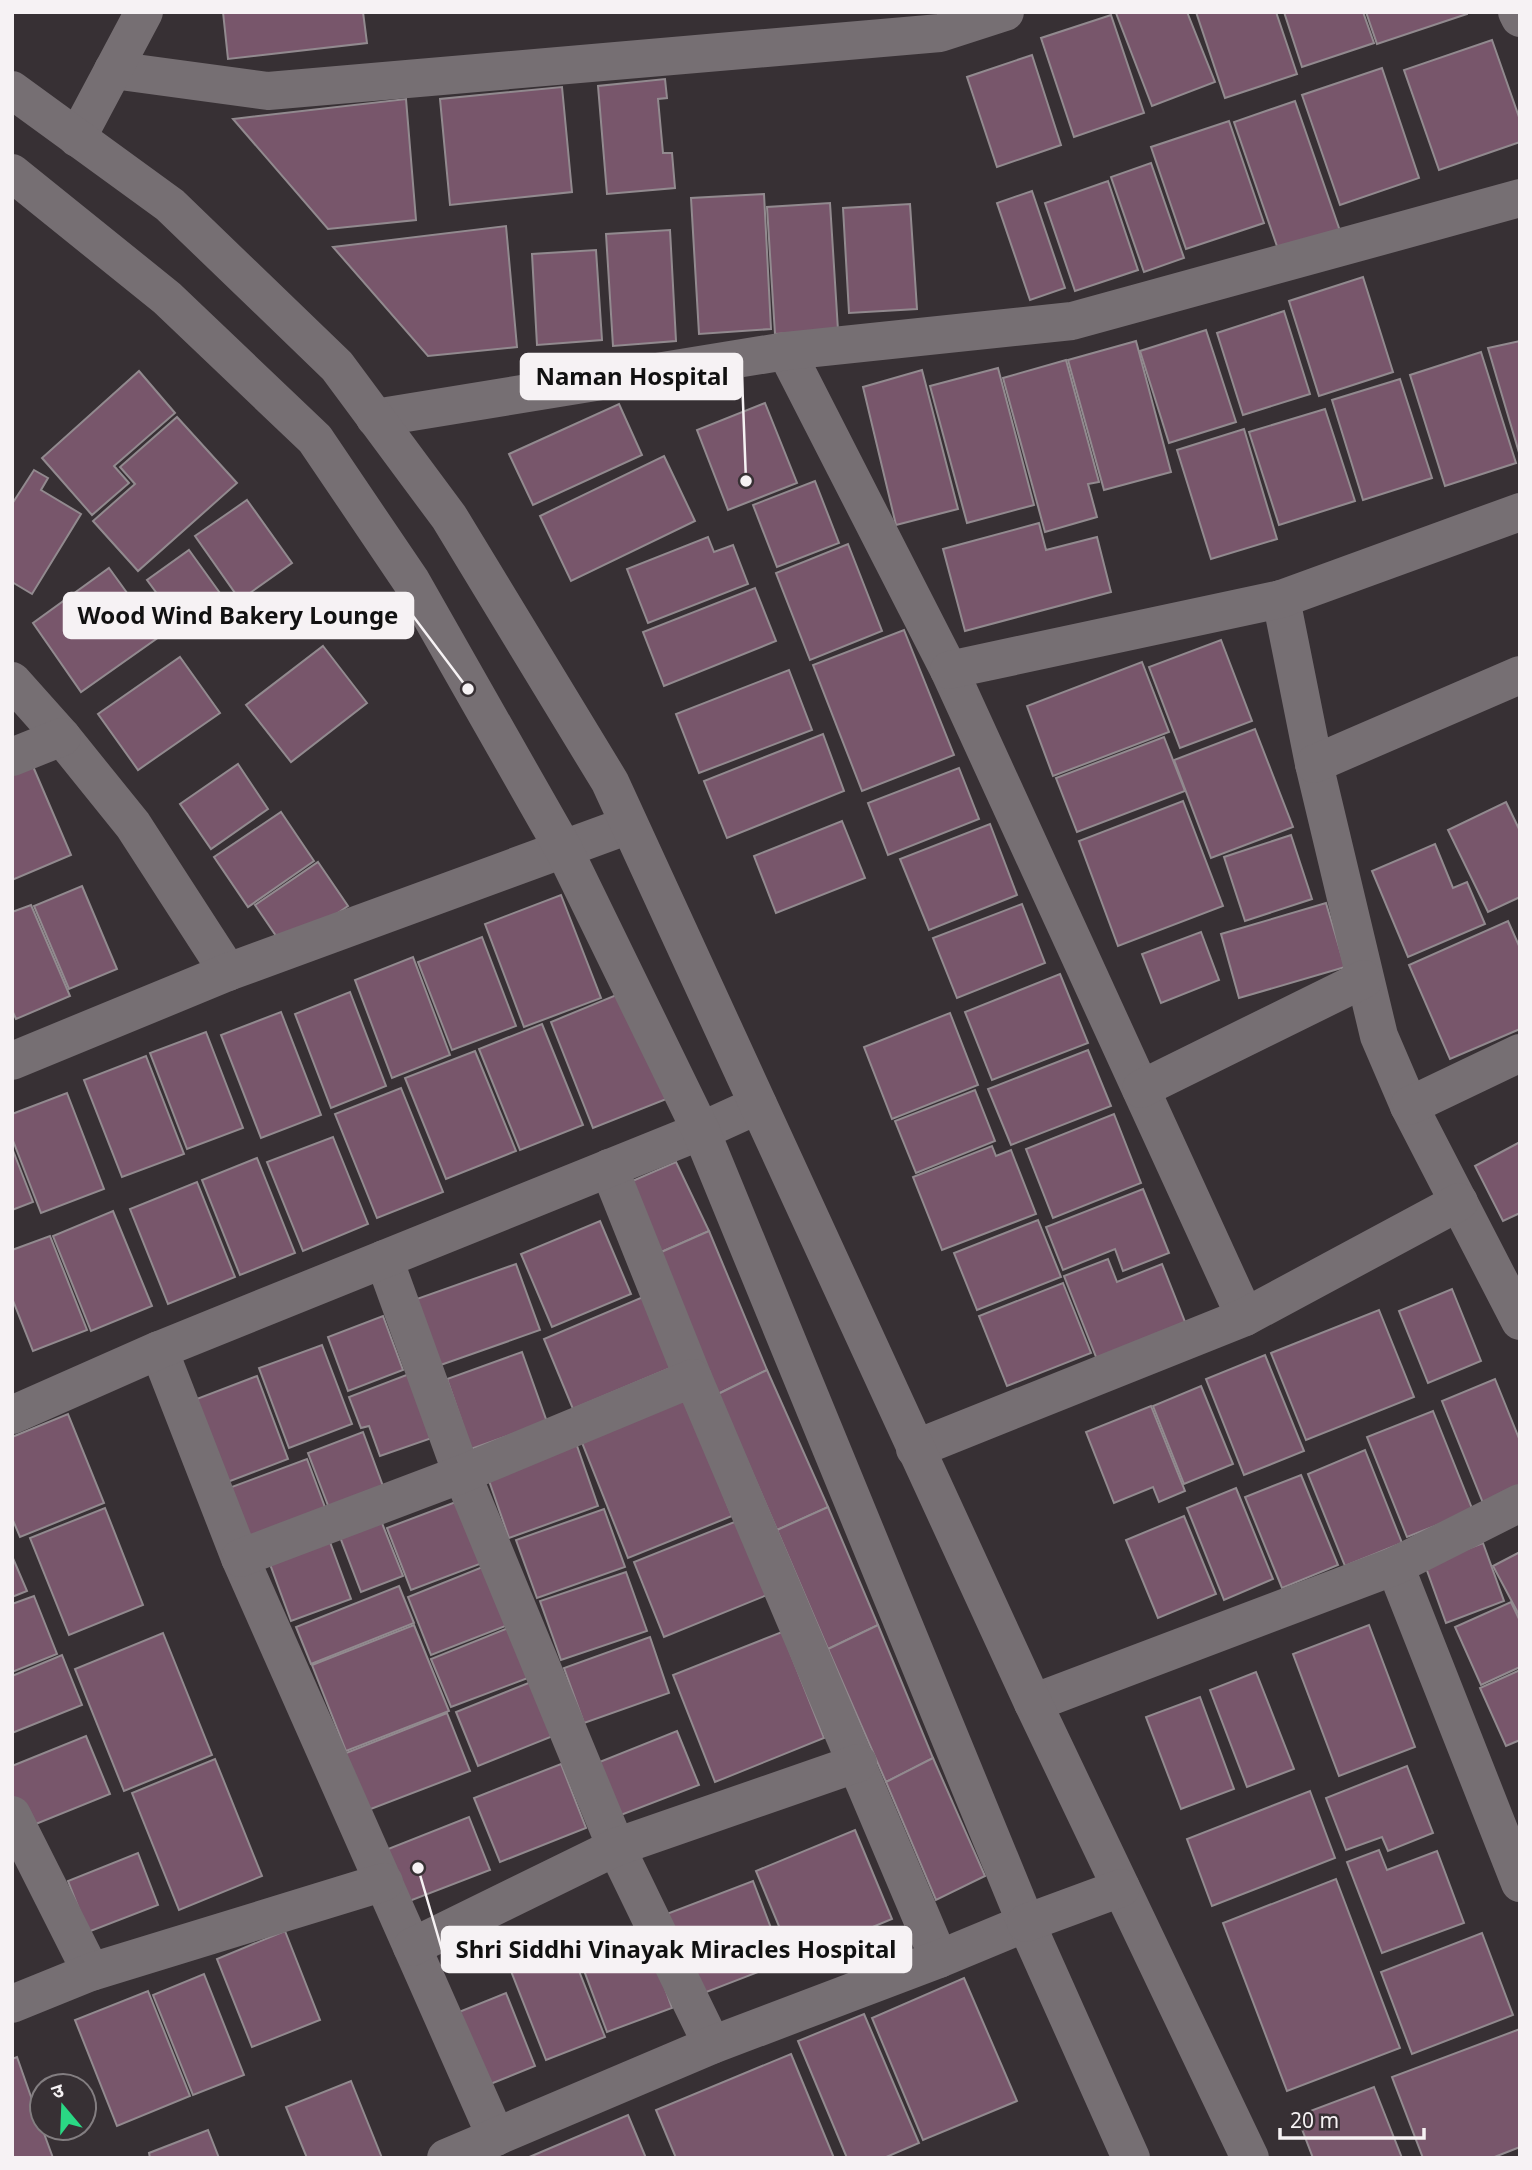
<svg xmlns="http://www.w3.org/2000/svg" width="1532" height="2170" viewBox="0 0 1532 2170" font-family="'Noto Sans','Noto Sans Devanagari',sans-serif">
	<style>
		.building { fill: #78566b; stroke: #928a8f; stroke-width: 2 }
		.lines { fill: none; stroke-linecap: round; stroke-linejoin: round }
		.minor { stroke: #766f73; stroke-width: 38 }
		.tertiary { stroke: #766f73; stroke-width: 38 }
		.leader { fill: none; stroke: #f6f2f4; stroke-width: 2.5 }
		.callout-dot { fill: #f6f2f4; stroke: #373034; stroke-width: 2.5 }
		.callout { fill: #f6f2f4; stroke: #f6f2f4; stroke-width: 2.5 }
		.callout-label { font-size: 24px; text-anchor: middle; font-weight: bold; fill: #111 }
	</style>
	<rect width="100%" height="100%" fill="#373034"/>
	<!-- building -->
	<g class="building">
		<path d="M223 12H363L367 43 228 59Z"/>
		<path d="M1118 12H1187L1215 82 1152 106 1116 13Z"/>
		<path d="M1196 12H1276L1297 74 1225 98Z"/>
		<path d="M1284 12H1363L1374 43 1302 67Z"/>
		<path d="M1366 12H1467V14L1377 44Z"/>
		<path d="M1111 15 1144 113 1074 137 1041 38Z"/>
		<path d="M1492 40 1520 120V142L1439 170 1404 70Z"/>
		<path d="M1032 55 1061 145 997 167 967 77Z"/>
		<path d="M1382 68 1419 178 1340 205 1302 95Z"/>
		<path d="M665 79 667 98 658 99 663 153H672L675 188 607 194 598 86Z"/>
		<path d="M562 87 572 192 450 205 440 99Z"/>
		<path d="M406 99 416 220 328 229 233 119Z"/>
		<path d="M1295 101 1340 231 1279 252 1234 122Z"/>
		<path d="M1229 121 1264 223 1186 249 1151 147Z"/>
		<path d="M1151 163 1184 258 1144 272 1111 177Z"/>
		<path d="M1108 181 1138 270 1075 291 1045 203Z"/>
		<path d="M1032 191 1065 288 1030 300 997 203Z"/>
		<path d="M764 194 771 329 699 334 691 198Z"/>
		<path d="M830 203 838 330 775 334 767 207Z"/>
		<path d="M910 204 917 309 849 313 843 208Z"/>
		<path d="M506 226 517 347 428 356 333 247Z"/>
		<path d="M670 230 676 341 613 346 606 234Z"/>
		<path d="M596 250 602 340 537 345 532 254Z"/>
		<path d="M1363 277 1393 372 1319 396 1289 301Z"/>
		<path d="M1284 311 1310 394 1243 415 1217 333Z"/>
		<path d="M1206 330 1236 422 1169 443 1140 351Z"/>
		<path d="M1136 341 1171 472 1104 490 1068 360Z"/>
		<path d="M1520 341V456L1488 348Z"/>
		<path d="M1481 352 1516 463 1445 486 1410 375Z"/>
		<path d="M1066 360 1099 482 1088 484 1097 517 1045 532 1003 378Z"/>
		<path d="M998 368 1034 505 967 523 930 386Z"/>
		<path d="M922 370 958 509 896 525 863 387Z"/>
		<path d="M139 371 175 413 114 466 129 483 92 515 42 458Z"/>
		<path d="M1400 379 1432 478 1363 500 1332 400Z"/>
		<path d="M765 403 797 483 728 510 697 430Z"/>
		<path d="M619 404 642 455 533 505 509 454Z"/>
		<path d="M1325 409 1355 501 1279 525 1249 432Z"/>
		<path d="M177 417 237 483 138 571 93 521 135 484 120 467Z"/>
		<path d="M1244 429 1277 539 1211 559 1177 450Z"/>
		<path d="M664 456 695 521 571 581 540 516Z"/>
		<path d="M34 470 48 478 41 490 81 514 32 594 12 582V504Z"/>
		<path d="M815 481 839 543 777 567 753 505Z"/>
		<path d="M247 500 292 563 240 600 195 536Z"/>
		<path d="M1039 523 1046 550 1097 537 1111 592 965 631 943 549Z"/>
		<path d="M708 537 714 552 733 545 748 584 648 623 627 569Z"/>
		<path d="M848 544 882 631 810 660 776 573Z"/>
		<path d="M189 550 230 607 189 637 147 580Z"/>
		<path d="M109 568 159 637 81 692 33 623Z"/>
		<path d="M755 588 776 641 664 686 643 632Z"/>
		<path d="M904 630 954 755 862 791 813 665Z"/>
		<path d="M1221 640 1252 721 1180 748 1149 667Z"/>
		<path d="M323 646 367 703 291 762 246 705Z"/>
		<path d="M180 657 220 713 138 770 98 714Z"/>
		<path d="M1142 662 1169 732 1053 776 1027 706Z"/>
		<path d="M789 670 812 730 699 773 676 714Z"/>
		<path d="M1255 729 1293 827 1211 858 1174 760Z"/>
		<path d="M823 734 844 791 727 838 704 781Z"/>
		<path d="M1164 737 1185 791 1077 832 1056 778Z"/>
		<path d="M32 764 71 855 12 880V773Z"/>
		<path d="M238 764 268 809 211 849 180 804Z"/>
		<path d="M959 768 979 819 888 855 868 803Z"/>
		<path d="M1183 801 1223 906 1118 946 1079 841Z"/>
		<path d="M1506 802 1520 831V897L1488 912 1448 830Z"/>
		<path d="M281 812 314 861 248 907 214 857Z"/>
		<path d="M842 821 865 878 776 913 754 856Z"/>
		<path d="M990 824 1017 895 929 930 900 859Z"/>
		<path d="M1291 835 1312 899 1245 921 1224 857Z"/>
		<path d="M1435 844 1453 888 1467 882 1485 924 1408 957 1372 871Z"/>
		<path d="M318 862 348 906 285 949 255 905Z"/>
		<path d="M82 886 117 969 69 989 34 906Z"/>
		<path d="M561 895 601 998 524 1027 485 924Z"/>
		<path d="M1326 903 1345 967 1239 998 1221 934Z"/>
		<path d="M1022 904 1045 963 957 998 933 938Z"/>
		<path d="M31 905 70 996 16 1019 12 1010V912Z"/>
		<path d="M1508 921 1520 948V1029L1450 1059 1409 965Z"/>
		<path d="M1201 932 1219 980 1161 1003 1142 954Z"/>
		<path d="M482 937 516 1026 452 1050 418 962Z"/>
		<path d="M413 957 450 1055 392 1078 355 980Z"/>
		<path d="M1060 974 1088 1043 992 1080 965 1012Z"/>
		<path d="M626 991 669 1098 593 1128 551 1022Z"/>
		<path d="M350 992 386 1086 331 1108 295 1014Z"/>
		<path d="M281 1012 321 1115 261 1138 221 1035Z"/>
		<path d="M950 1013 978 1085 892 1119 864 1047Z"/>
		<path d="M542 1024 583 1125 520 1150 479 1049Z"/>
		<path d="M206 1032 243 1128 187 1149 150 1053Z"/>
		<path d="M1088 1050 1111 1106 1011 1145 988 1089Z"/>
		<path d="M475 1051 516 1151 446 1179 405 1078Z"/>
		<path d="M146 1056 184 1154 122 1177 84 1080Z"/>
		<path d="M401 1088 443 1192 377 1218 335 1114Z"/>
		<path d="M975 1090 995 1141 916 1173 895 1121Z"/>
		<path d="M67 1093 104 1189 41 1213 12 1138V1114Z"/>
		<path d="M1114 1114 1141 1183 1053 1218 1026 1149Z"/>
		<path d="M333 1137 368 1224 303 1251 267 1162Z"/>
		<path d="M1520 1142V1213L1503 1221 1475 1166Z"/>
		<path d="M992 1146 996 1156 1011 1150 1036 1214 942 1250 913 1177Z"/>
		<path d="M12 1148 33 1202 12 1210Z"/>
		<path d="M257 1158 295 1253 240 1275 202 1180Z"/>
		<path d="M676 1162 709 1231 659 1253 630 1182Z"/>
		<path d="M197 1182 235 1277 168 1304 130 1209Z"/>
		<path d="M1143 1189 1169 1253 1123 1271 1115 1249 1063 1270 1046 1227Z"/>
		<path d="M113 1211 152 1306 91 1331 53 1236Z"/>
		<path d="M1038 1220 1061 1277 977 1310 954 1253Z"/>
		<path d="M600 1221 631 1294 552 1327 521 1254Z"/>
		<path d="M709 1231 767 1370 718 1394 659 1253Z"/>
		<path d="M50 1236 87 1330 33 1351 12 1298V1250Z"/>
		<path d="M1108 1259 1117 1282 1162 1264 1189 1332 1100 1367 1064 1276Z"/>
		<path d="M516 1264 540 1330 435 1367 411 1301Z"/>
		<path d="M1063 1283 1091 1353 1007 1386 979 1316Z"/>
		<path d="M1452 1289 1481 1361 1428 1383 1399 1311Z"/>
		<path d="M643 1297 673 1367 573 1409 544 1339Z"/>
		<path d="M1379 1310 1414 1397 1306 1440 1271 1353Z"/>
		<path d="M383 1316 403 1370 348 1391 328 1337Z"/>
		<path d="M322 1345 352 1424 289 1448 259 1368Z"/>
		<path d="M522 1352 547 1422 471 1449 447 1379Z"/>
		<path d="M1265 1355 1304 1451 1244 1475 1206 1379Z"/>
		<path d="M767 1370 828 1507 777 1530 718 1394Z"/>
		<path d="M409 1374 432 1438 380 1456 369 1426 361 1428 349 1397Z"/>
		<path d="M257 1376 288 1459 225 1483 194 1400Z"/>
		<path d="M1495 1379 1520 1441V1488L1483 1503 1442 1401Z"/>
		<path d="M1201 1386 1233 1464 1184 1484 1153 1406Z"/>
		<path d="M683 1394 732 1516 628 1558 579 1435Z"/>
		<path d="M1151 1406 1185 1491 1159 1502 1153 1487 1114 1503 1086 1432Z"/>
		<path d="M1433 1411 1473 1511 1407 1537 1367 1437Z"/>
		<path d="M68 1414 104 1503 20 1537 12 1518V1437Z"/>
		<path d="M363 1432 387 1497 332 1516 308 1453Z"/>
		<path d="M576 1443 598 1506 509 1538 487 1475Z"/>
		<path d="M1365 1450 1402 1543 1345 1566 1308 1474Z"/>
		<path d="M307 1459 329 1518 251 1547 229 1488Z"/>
		<path d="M1301 1475 1338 1565 1282 1588 1245 1497Z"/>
		<path d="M1236 1488 1273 1579 1224 1600 1187 1508Z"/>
		<path d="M461 1500 485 1562 411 1590 387 1528Z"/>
		<path d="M828 1507 878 1625 828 1649 777 1530Z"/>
		<path d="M105 1508 143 1605 69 1635 30 1538Z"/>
		<path d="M376 1508 403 1576 361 1592 335 1524Z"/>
		<path d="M604 1509 625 1567 537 1598 516 1540Z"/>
		<path d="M1184 1516 1216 1594 1158 1618 1126 1540Z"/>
		<path d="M737 1521 767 1595 664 1637 634 1562Z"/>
		<path d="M327 1534 351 1599 291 1621 267 1556Z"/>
		<path d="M1483 1543 1504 1601 1446 1623 1425 1565Z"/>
		<path d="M1520 1552V1612L1518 1613 1493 1566Z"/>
		<path d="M12 1556 27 1591 12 1597Z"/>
		<path d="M485 1566 508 1625 431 1655 408 1597Z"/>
		<path d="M626 1572 647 1631 561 1660 540 1601Z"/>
		<path d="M399 1586 414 1623 311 1664 296 1627Z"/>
		<path d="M34 1596 57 1654 12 1672V1604Z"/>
		<path d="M1511 1602 1520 1621V1667L1481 1685 1455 1627Z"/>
		<path d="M414 1625 449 1711 346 1751 312 1665Z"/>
		<path d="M878 1625 933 1758 886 1782 828 1649Z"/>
		<path d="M1369 1625 1415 1747 1339 1776 1293 1654Z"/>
		<path d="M508 1628 528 1678 451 1707 431 1659Z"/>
		<path d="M782 1632 824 1738 715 1782 673 1675Z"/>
		<path d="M163 1633 212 1755 124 1791 75 1669Z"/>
		<path d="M650 1637 669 1693 584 1723 564 1668Z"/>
		<path d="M62 1655 82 1705 12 1733V1676Z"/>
		<path d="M1520 1670V1740L1506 1746 1480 1688Z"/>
		<path d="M1256 1672 1294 1769 1247 1787 1210 1690Z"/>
		<path d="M536 1680 558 1734 478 1766 456 1712Z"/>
		<path d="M1200 1697 1234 1789 1181 1809 1146 1717Z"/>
		<path d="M447 1713 470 1771 363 1812 341 1755Z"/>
		<path d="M677 1731 699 1785 613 1818 592 1765Z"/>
		<path d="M86 1736 110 1794 26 1828 12 1794V1766Z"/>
		<path d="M933 1758 985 1876 936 1900 886 1782Z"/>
		<path d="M215 1759 262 1876 179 1910 132 1793Z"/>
		<path d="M561 1764 586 1828 500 1862 474 1798Z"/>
		<path d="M1407 1766 1433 1833 1388 1851 1382 1837 1346 1850 1326 1798Z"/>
		<path d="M1310 1791 1335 1858 1212 1906 1187 1839Z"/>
		<path d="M469 1817 490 1870 399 1905 378 1853Z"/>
		<path d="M855 1830 892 1919 793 1960 756 1871Z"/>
		<path d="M1379 1850 1387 1870 1437 1851 1464 1923 1382 1953 1347 1862Z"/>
		<path d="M138 1853 158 1905 88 1932 68 1881Z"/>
		<path d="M1336 1879 1400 2048 1287 2091 1223 1923Z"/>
		<path d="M753 1881 784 1962 696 1996 664 1915Z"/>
		<path d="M643 1926 672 2008 607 2032 576 1949Z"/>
		<path d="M285 1931 320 2020 252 2047 217 1959Z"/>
		<path d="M1482 1933 1513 2015 1412 2054 1381 1972Z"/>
		<path d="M568 1943 605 2037 546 2060 509 1966Z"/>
		<path d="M204 1974 244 2075 193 2095 153 1995Z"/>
		<path d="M964 1978 1017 2101 923 2140 872 2018Z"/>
		<path d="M148 1991 190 2096 117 2126 75 2020Z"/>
		<path d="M506 1993 535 2066 478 2089 449 2016Z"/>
		<path d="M864 2014 919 2143 884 2158H847L798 2041Z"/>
		<path d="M1520 2029V2147L1492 2158H1423L1392 2077Z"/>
		<path d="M791 2054 834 2158H676L656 2110Z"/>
		<path d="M17 2057 42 2128 53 2158H12V2059Z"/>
		<path d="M351 2081 382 2158H307L286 2107Z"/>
		<path d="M1374 2087 1402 2158H1313L1297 2116Z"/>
		<path d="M628 2115 646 2158H527Z"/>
		<path d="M208 2130 219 2158H150L149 2153Z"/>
	</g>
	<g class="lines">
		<!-- minor -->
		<g class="minor">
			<path d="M1517 12 1520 18"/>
			<path d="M113 70 268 91 940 33 1005 12"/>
			<path d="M77 138 144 12"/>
			<path d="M786 351 949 670 1245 1317"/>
			<path d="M375 418 786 351 1072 321 1520 198"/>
			<path d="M1281 599 1314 764 1379 1036 1409 1106 1520 1321"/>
			<path d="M949 670 1281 599 1520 512"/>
			<path d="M12 681 62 737 133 825 228 972"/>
			<path d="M12 757 62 737"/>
			<path d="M1314 764 1520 675"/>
			<path d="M12 1061 228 972 629 825"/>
			<path d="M1141 1089 1364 979"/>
			<path d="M1409 1106 1520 1053"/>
			<path d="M609 1168 693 1378"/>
			<path d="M384 1259 462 1474 616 1847 712 2045"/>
			<path d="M159 1350 240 1558 496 2137"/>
			<path d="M12 1415 159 1350 701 1131 758 1105"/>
			<path d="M915 1449 1245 1317 1459 1202"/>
			<path d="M240 1558 462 1474 693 1378 939 1959"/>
			<path d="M1395 1566 1520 1883"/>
			<path d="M1033 1703 1395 1566 1520 1503"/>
			<path d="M12 1815 91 1972"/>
			<path d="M412 1947 616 1847 858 1763"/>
			<path d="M12 2004 91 1972 384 1882"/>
			<path d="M446 2158 712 2045 939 1959 1026 1923"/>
		</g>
		<!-- tertiary -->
		<g class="tertiary">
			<path d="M12 90 170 205 337 366 449 517 610 782 1033 1703 1250 2158"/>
			<path d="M12 173 167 298 315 439 411 581 564 850 701 1131 1026 1923 1131 2158"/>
			<path d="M1026 1923 1121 1888"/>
		</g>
	</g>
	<!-- callouts -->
	<path class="leader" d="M746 481L742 377M468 689L413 616M418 1868L442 1950"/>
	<g class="callout-dot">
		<circle cx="746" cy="481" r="7"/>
		<circle cx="468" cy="689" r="7"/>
		<circle cx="418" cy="1868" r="7"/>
	</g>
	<g class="callout">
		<rect x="521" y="354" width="221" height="45" rx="7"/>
		<rect x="64" y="593" width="349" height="45" rx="7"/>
		<rect x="442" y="1927" width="469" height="45" rx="7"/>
	</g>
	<g class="callout-label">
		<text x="632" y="385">Naman Hospital</text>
		<text x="238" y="624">Wood Wind Bakery Lounge</text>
		<text x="676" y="1958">Shri Siddhi Vinayak Miracles Hospital</text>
	</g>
	<!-- border -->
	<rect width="1532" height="2170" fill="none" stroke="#f6f2f4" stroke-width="28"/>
	<!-- north arrow -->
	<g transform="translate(63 2107) rotate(341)"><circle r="33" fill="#373034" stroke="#837e81" stroke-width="2"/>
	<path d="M0-5L12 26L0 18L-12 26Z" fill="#2ad884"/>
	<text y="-10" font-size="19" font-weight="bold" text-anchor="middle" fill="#f6f2f4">उ</text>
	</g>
	<!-- scale -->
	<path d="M1280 2128v10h144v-10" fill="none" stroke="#f6f2f4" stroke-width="3.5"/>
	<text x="1290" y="2128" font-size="21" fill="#f6f2f4" stroke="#373034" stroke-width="5" paint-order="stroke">20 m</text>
</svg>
